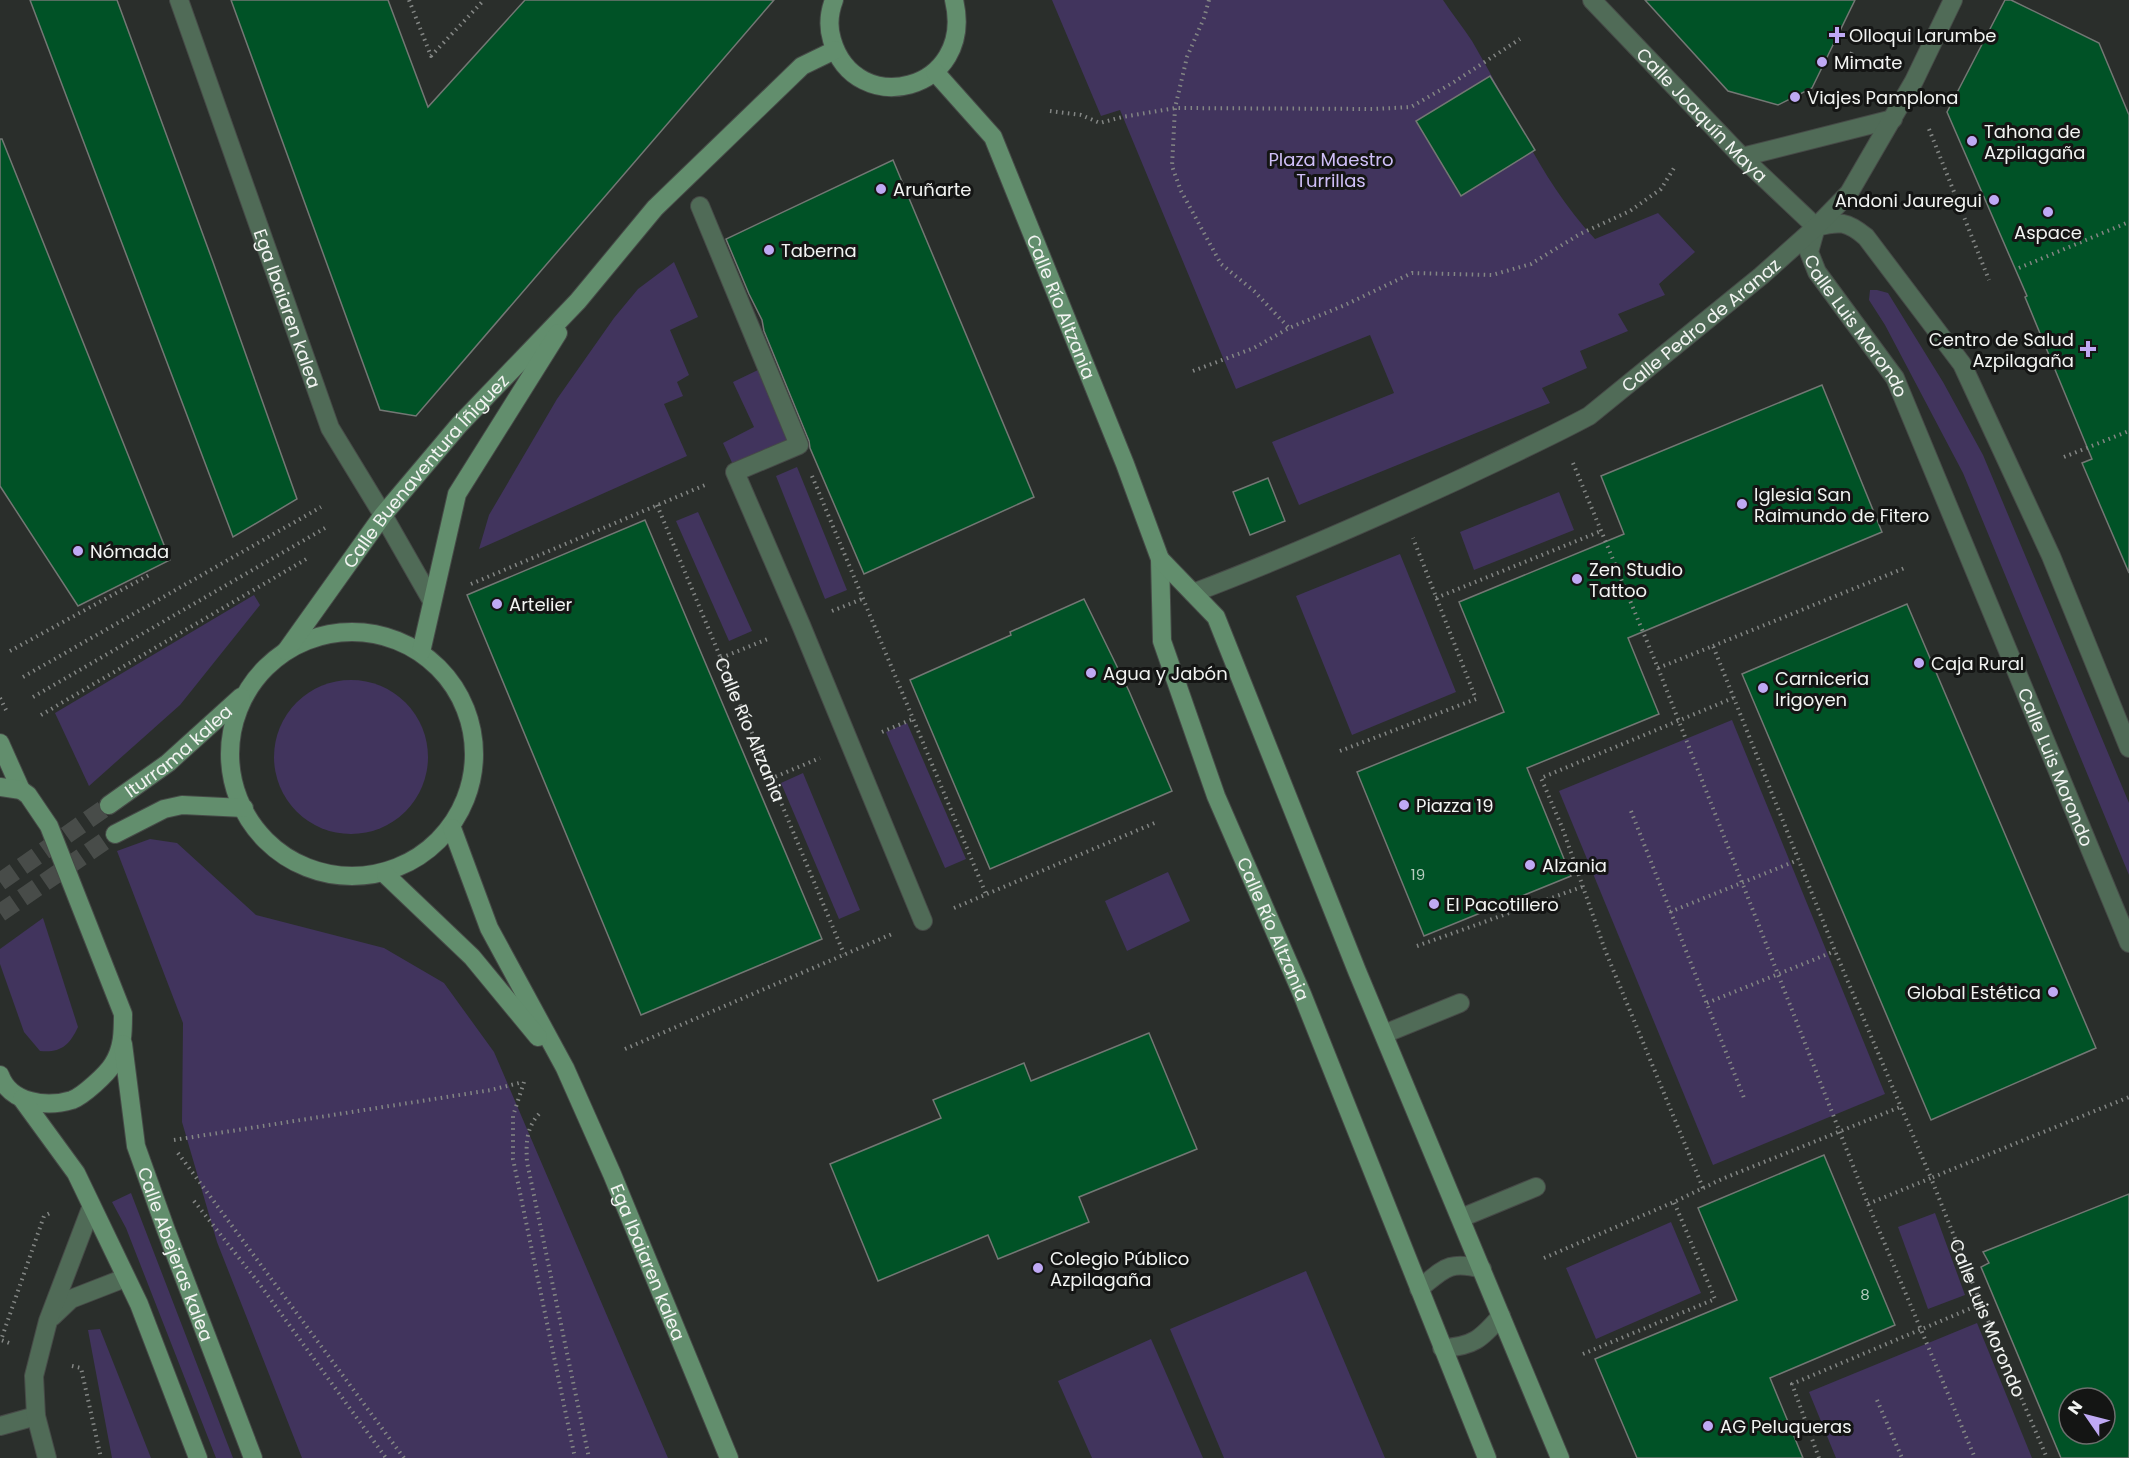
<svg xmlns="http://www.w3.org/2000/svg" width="2129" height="1458" viewBox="0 0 2129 1458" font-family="Poppins,sans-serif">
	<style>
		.green { fill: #41345d }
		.building { fill: #005226; stroke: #737774; stroke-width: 1.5; fill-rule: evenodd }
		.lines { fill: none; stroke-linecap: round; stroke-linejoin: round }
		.secondary-tunnel { stroke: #484c49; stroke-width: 18; stroke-dasharray: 18 9; stroke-linecap: butt }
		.lane-casing { stroke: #464a47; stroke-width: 20 }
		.street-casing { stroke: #464a47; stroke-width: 20 }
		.secondary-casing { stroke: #464a47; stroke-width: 20 }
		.path { stroke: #838684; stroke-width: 4; stroke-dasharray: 1.5 4.5; stroke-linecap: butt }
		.lane { stroke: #506b57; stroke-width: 18 }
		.street { stroke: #506b57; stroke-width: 18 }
		.secondary { stroke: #628e6d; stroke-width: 18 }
		.poi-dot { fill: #bfa9f4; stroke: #141514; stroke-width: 2 }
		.labels { text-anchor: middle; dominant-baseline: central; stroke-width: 6; stroke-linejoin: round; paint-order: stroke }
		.number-label { font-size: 15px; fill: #b6ccbf }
		.poi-label { font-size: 18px; fill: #f2f4f2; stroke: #141514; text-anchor: start }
		.street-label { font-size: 18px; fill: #f2f4f2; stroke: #141514 }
		.park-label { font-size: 18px; fill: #cfbff7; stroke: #141514 }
	</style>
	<rect width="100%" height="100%" fill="#2a2e2b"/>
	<!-- green -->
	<g class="green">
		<path d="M1052 0H1443C1452 14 1463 27 1472 41 1512 108 1541 182 1595 239L1658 213 1695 252 1659 284 1665 295 1618 314 1628 331 1580 351 1587 368 1542 388 1550 403 1299 505 1272 442 1394 393 1370 335 1236 389 1120 110 1101 116Z"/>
		<path d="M674 262 698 317 670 330 689 375 677 382 683 396 664 404 687 456 479 549 489 515 557 399 614 318 638 289Z"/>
		<path d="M1870 290H1877L1888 293 1943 382 1983 455 2129 803V875L1963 473 1885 325 1869 300Z"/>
		<path d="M758 370 791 440 734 467 723 443 754 427 733 382Z"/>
		<path d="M797 467 847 590 825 599 776 476Z"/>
		<path d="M1559 492 1574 530 1474 570 1460 532Z"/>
		<path d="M698 512 752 631 729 641 676 521Z"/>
		<path d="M1400 554 1456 692 1352 735 1296 596Z"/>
		<path d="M254 595 260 605 180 705 89 786 55 713Z"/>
		<circle cx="351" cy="757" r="77"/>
		<path d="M1732 720 1885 1094 1713 1165 1559 791Z"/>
		<path d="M907 723 966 859 945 868 886 732Z"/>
		<path d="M803 773 860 910 839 919 781 783Z"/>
		<path d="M150 839 177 843 256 915 384 948 444 983 494 1052 668 1458H302L217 1242 182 1122 183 1023 117 851Z"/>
		<path d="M1168 872 1190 921 1127 951 1105 901Z"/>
		<path d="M43 918 78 1027C69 1046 60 1053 40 1051L24 1032 0 964V949Z"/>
		<path d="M131 1193 233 1458H216L126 1228 112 1202Z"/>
		<path d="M1935 1213 1965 1295 1928 1309 1898 1227Z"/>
		<path d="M1671 1222 1701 1293 1596 1339 1566 1268Z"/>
		<path d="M1306 1271 1385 1458H1224L1170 1329Z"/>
		<path d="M1977 1323 2032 1458H1836L1809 1392Z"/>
		<path d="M100 1329 151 1458H112L88 1330Z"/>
		<path d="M1151 1339 1203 1458H1092L1058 1381Z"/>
	</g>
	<!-- building -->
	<g class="building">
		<path d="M30 0H117L213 262 297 499 233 537Z"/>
		<path d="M231 0H388L428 107 525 0H774L416 416 380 410Z"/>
		<path d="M1645 0H1855L1812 88 1778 105 1728 91Z"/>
		<path d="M2005 0H2011L2099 43 2129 115V573L2082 463 2092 459 2025 297 2027 296 1947 112Z"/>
		<path d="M1490 76 1535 150 1461 196 1416 121Z"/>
		<path d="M0 139H2L170 560 78 606 0 486Z"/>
		<path d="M893 160 1034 497 864 574 810 448 809 441 764 331 762 320 749 294 726 239Z"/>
		<path d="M1822 385 1882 532 1628 638 1659 714 1527 768 1571 876 1424 936 1357 772 1504 712 1459 602 1624 534 1601 476Z"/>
		<path d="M1268 478 1285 521 1250 535 1233 492Z"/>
		<path d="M645 520 822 939 641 1015 467 595Z"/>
		<path d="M1084 599 1129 691 1172 791 990 869 910 680 1011 635 1010 632Z"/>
		<path d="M1907 604 2096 1048 1931 1120 1742 674Z"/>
		<path d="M1149 1033 1197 1149 1079 1197 1089 1222 998 1259 988 1235 878 1281 830 1164 941 1118 933 1100 1024 1063 1031 1081Z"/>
		<path d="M1824 1155 1895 1325 1770 1378 1803 1458H1637L1595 1359 1737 1300 1698 1208Z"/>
		<path d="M2129 1194V1458H2061L1981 1267 1989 1263 1983 1252ZM2069 1398H2105V1434H2069Z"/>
	</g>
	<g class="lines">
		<!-- secondary-tunnel -->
		<g class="secondary-tunnel">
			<path d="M0 882 109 805"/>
			<path d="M0 913 115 834"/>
		</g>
		<defs>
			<g id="lane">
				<path d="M1384 1034 1460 1003"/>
				<path d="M1461 1218 1536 1187"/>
				<path d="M0 1426 36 1416"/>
			</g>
			<g id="street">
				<path id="s3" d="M179 0 330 428 383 515 432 601"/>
				<path id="s4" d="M1592 0 1742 157 1816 227"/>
				<path d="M1742 157 1893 119"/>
				<path d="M700 206 799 445 735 472 801 625 923 921"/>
				<path id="s5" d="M1816 227 1809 252 1817 272 1895 378 2129 943"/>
				<path d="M1816 227C1840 221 1847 221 1866 237L1962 364 2051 556 2129 748"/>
				<path id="s6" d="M1193 593C1283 559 1371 520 1458 480 1502 459 1546 439 1589 416L1761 276 1816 227 1849 193 1914 81 1953 0"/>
				<path d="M1419 1289C1444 1269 1448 1260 1482 1269"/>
				<path d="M52 1317 71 1299 125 1278"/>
				<path d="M1442 1348C1473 1347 1482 1338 1501 1316"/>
				<path d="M47 1458 36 1416 34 1376 48 1321 91 1208"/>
			</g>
			<g id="secondary">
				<path d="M834 0C829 13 828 27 832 40 855 120 976 92 954 0"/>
				<path id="s7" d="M935 72 993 137 1125 464 1160 559 1162 641 1216 796 1302 994 1487 1458"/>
				<path d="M1160 559 1216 617 1357 971 1560 1458"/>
				<circle cx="352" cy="754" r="122"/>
				<path id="s8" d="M286 651 383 515 459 425 578 301 655 208 802 66 835 50"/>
				<path d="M421 652 457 494 558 333"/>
				<path d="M0 743 21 790"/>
				<path d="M0 787 21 790 28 795 49 826 123 1014C123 1032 123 1048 113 1064 107 1074 83 1096 72 1100 46 1108 10 1103 0 1075"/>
				<path id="s9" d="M109 805 168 763 241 697"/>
				<path id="s10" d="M452 828 489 928 565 1068 612 1174 729 1458"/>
				<path d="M115 834 164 809 182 805 244 808"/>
				<path d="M386 875 472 957 538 1037"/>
				<path id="s11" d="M123 1044 136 1146 166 1230 253 1458"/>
				<path d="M22 1099 76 1173 139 1304 198 1458"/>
			</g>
		</defs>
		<!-- lane casing -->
		<use href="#lane" class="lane-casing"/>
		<!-- street casing -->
		<use href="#street" class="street-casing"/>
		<!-- secondary casing -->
		<use href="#secondary" class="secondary-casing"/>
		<!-- path -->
		<g class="path">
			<path d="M409 0 431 56 484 0"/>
			<path d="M1209 0 1204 18 1187 57 1175 108 1172 166 1181 191 1221 264 1254 291 1289 328"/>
			<path d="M1844 70 1853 50"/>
			<path d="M1050 111 1081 115 1100 123 1122 117 1175 108 1374 109 1411 107 1454 82 1520 39"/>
			<path d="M1929 129 1989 280"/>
			<path d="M2019 268 2129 222"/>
			<path d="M1193 371 1254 348 1289 328 1345 305 1412 273 1492 275 1531 264 1580 234 1630 211 1661 189 1674 168"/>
			<path d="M2064 457 2129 431"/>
			<path d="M1573 463 1658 668 1868 1204 1975 1458"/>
			<path d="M812 476 986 894"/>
			<path id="s1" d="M657 505 844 954"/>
			<path d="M471 584 705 485"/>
			<path d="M1436 598 1601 531"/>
			<path d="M832 611 862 599"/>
			<path d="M1713 646 1907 567"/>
			<path d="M10 651 149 575"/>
			<path d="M721 658 770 638"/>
			<path d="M1658 668 1713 646 1835 951 1931 1178 2129 1097"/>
			<path d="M23 677 321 507"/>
			<path d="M33 697 325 528"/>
			<path d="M0 698 6 710"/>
			<path d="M41 715 308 558"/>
			<path d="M882 732 913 719"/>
			<path d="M1340 751 1476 699 1413 538"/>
			<path d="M770 779 820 758"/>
			<path d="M1631 811 1744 1098"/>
			<path d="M954 908 1157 822"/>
			<path d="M1670 912 1798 860"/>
			<path d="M1417 946 1582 887"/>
			<path d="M1707 1003 1835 951"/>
			<path d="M625 1049 892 934"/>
			<path d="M524 1082 513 1116V1159L575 1458"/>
			<path d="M539 1114C526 1128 526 1144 527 1162L589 1458"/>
			<path d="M174 1140 491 1090 523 1082"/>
			<path d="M178 1153 404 1458"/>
			<path d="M1703 1188 1605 950 1562 827 1541 778 1733 698"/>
			<path d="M194 1201 258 1282 386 1458"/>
			<path id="s2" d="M1868 1204 1931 1178 1981 1304 2047 1458"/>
			<path d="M1544 1258 1674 1202 1722 1179 1900 1107"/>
			<path d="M9 1343 1 1340 44 1216 50 1213"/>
			<path d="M1583 1354 1715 1299 1674 1202"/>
			<path d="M72 1366 81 1368 101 1458"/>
			<path d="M1877 1400 1902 1458"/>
			<path d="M1819 1458 1792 1384 1981 1304"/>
		</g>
		<!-- lane -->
		<use href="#lane" class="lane"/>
		<!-- street -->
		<use href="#street" class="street"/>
		<!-- secondary -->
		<use href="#secondary" class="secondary"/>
	</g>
	<!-- markers -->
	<g class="poi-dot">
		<path d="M1834 26h6v6h6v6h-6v6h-6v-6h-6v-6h6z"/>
		<circle cx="1822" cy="62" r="6"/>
		<circle cx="1795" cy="97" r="6"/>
		<circle cx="1972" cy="141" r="6"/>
		<circle cx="881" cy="189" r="6"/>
		<circle cx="1994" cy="200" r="6"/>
		<circle cx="2048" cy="212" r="6"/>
		<circle cx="769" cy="250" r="6"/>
		<path d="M2085 340h6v6h6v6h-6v6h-6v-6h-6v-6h6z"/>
		<circle cx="1742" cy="504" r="6"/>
		<circle cx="78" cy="551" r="6"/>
		<circle cx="1577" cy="579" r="6"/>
		<circle cx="497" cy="604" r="6"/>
		<circle cx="1919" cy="663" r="6"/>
		<circle cx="1091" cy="673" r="6"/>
		<circle cx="1763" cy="688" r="6"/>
		<circle cx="1404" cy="805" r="6"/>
		<circle cx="1530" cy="865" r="6"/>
		<circle cx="1434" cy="904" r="6"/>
		<circle cx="2053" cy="992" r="6"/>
		<circle cx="1038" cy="1268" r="6"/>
		<circle cx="1708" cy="1426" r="6"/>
	</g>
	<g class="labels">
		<!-- number labels -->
		<g class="number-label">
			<text x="1418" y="874">19</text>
			<text x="1865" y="1294">8</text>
		</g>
		<!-- poi labels -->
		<g class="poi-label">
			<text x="1849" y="35">Olloqui Larumbe</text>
			<text x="1834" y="62">Mimate</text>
			<text x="1807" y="97">Viajes Pamplona</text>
			<text x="1984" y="131">Tahona de<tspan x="1984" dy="21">Azpilagaña</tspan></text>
			<text x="893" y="189">Aruñarte</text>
			<text x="1982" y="200" text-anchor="end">Andoni Jauregui</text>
			<text x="2048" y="232" text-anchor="middle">Aspace</text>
			<text x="781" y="250">Taberna</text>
			<text x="2074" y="339" text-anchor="end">Centro de Salud<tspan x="2074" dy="21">Azpilagaña</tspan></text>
			<text x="1754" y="494">Iglesia San<tspan x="1754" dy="21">Raimundo de Fitero</tspan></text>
			<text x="90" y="551">Nómada</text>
			<text x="1589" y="569">Zen Studio<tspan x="1589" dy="21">Tattoo</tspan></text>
			<text x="509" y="604">Artelier</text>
			<text x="1931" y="663">Caja Rural</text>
			<text x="1103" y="673">Agua y Jabón</text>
			<text x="1775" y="678">Carniceria<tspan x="1775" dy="21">Irigoyen</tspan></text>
			<text x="1416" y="805">Piazza 19</text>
			<text x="1542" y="865">Alzania</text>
			<text x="1446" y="904">El Pacotillero</text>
			<text x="2041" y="992" text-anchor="end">Global Estética</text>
			<text x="1050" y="1258">Colegio Público<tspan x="1050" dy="21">Azpilagaña</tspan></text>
			<text x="1720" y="1426">AG Peluqueras</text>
		</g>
		<!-- street labels -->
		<g class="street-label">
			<text stroke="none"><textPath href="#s4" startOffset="159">Calle Joaquín Maya</textPath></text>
			<text stroke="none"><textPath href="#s7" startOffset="270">Calle Río Altzania</textPath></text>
			<text stroke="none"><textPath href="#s3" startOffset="327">Ega Ibaiaren kalea</textPath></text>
			<text stroke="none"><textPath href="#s6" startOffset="578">Calle Pedro de Aranaz</textPath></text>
			<text stroke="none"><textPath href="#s5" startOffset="114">Calle Luis Morondo</textPath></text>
			<text stroke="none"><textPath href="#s8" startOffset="228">Calle Buenaventura Íñiguez</textPath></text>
			<text stroke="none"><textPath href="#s1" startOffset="243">Calle Río Altzania</textPath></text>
			<text stroke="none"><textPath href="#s9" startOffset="88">Iturrama kalea</textPath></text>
			<text stroke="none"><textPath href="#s5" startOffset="600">Calle Luis Morondo</textPath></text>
			<text stroke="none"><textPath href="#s7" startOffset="932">Calle Río Altzania</textPath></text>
			<text stroke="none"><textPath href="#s11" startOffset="218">Calle Abejeras kalea</textPath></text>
			<text stroke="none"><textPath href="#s10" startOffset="477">Ega Ibaiaren kalea</textPath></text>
			<text stroke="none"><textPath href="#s2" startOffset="219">Calle Luis Morondo</textPath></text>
		</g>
		<!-- park labels -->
		<g class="park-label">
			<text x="1331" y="159">Plaza Maestro<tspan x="1331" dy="21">Turrillas</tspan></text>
		</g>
	</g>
	<!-- north arrow -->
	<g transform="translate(2087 1416) rotate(305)"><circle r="28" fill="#141514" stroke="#6d6e6d" stroke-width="1.5"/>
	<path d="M0-4.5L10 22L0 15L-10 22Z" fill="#bfa9f4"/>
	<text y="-9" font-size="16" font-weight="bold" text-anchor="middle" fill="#f2f4f2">N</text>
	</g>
</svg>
